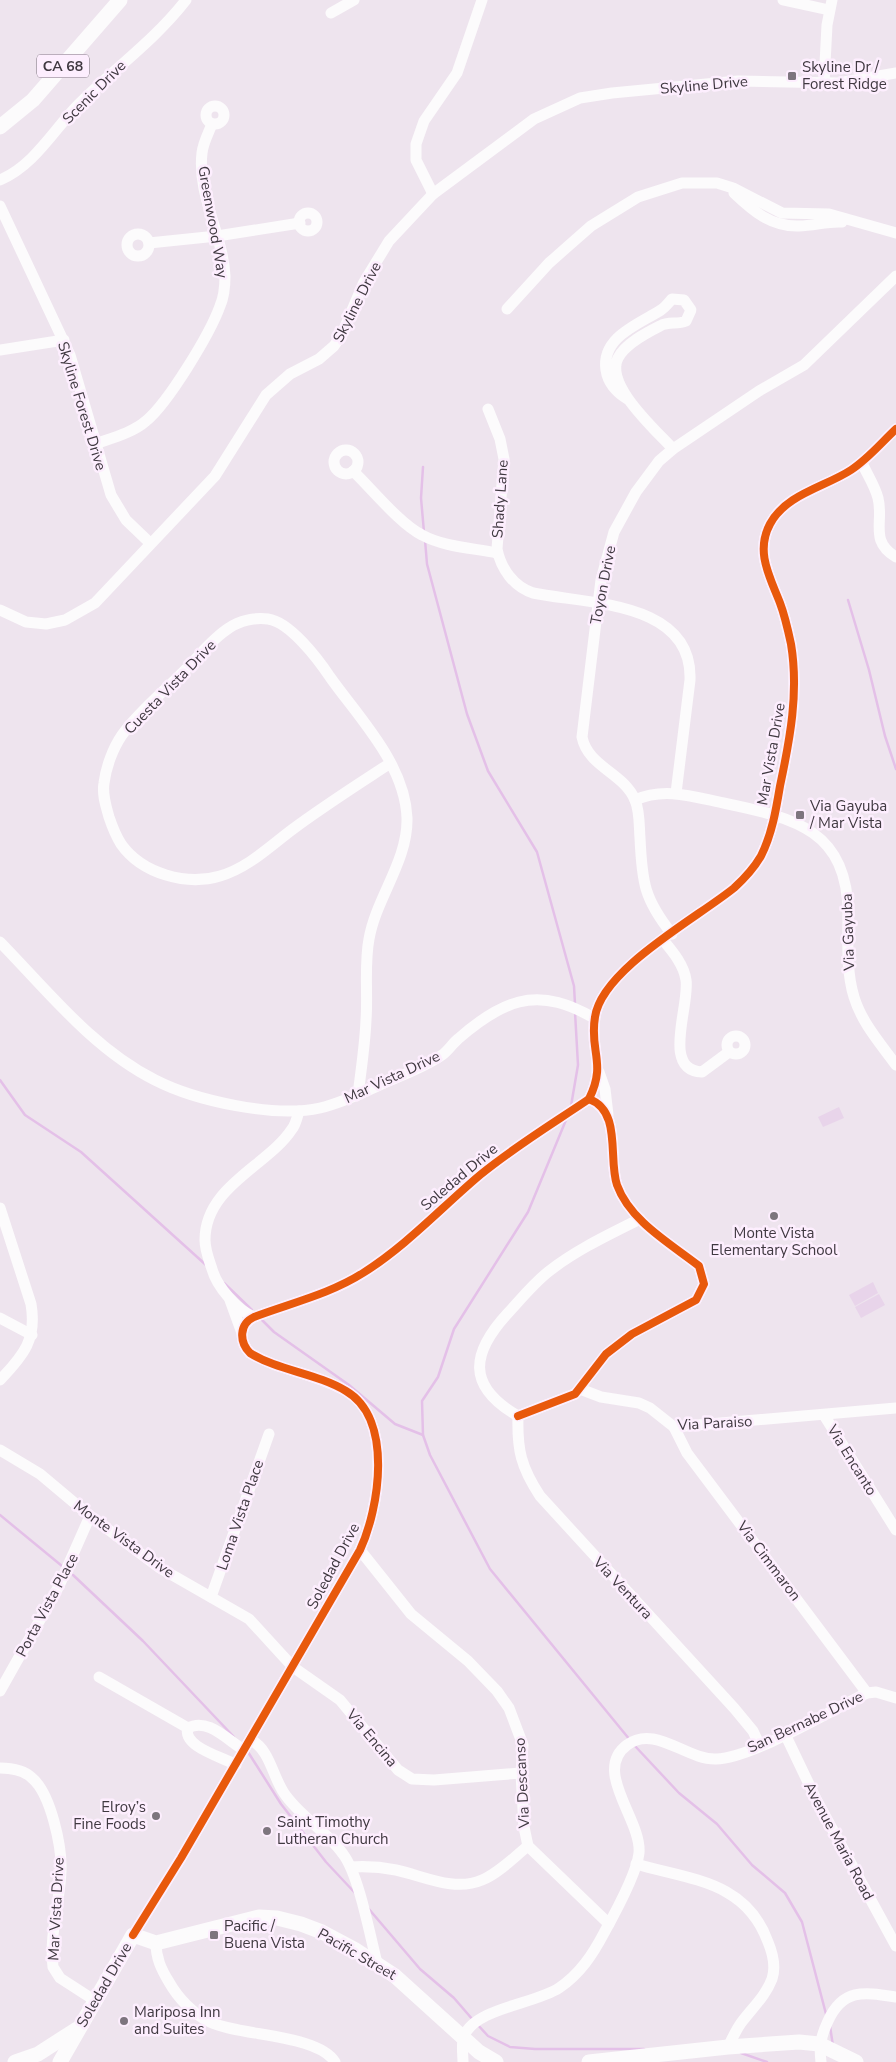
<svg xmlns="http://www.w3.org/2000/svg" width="896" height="2062" viewBox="0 0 896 2062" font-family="'Nunito Sans',sans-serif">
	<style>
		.green { fill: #e8d4ea }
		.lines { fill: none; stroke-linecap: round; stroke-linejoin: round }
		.stream { stroke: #e4c0e8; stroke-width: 2.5 }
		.minor { stroke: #fcfbfc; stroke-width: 11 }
		.major { stroke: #fcfbfc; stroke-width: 15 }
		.cycleway-casing { stroke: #fdeefe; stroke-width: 11 }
		.cycleway { stroke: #e8590c; stroke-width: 8 }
		.poi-dot { fill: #7d757e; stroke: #fdeefe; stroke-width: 2 }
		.labels { text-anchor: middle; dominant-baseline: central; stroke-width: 5; stroke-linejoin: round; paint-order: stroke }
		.shield { fill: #fdeefe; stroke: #796f7a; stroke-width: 1 }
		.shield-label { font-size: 14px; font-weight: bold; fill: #403941 }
		.poi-label { font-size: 15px; fill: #403941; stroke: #fdeefe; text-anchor: start }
		.street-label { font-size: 15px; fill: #403941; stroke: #fdeefe }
	</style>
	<rect width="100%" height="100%" fill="#eee4ee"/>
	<!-- green -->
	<g class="green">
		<path d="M839 1107 844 1118 823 1127 818 1117Z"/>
		<path d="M873 1282 878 1293 855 1306 849 1295Z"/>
		<path d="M879 1294 885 1305 861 1318 855 1307Z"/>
	</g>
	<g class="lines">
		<!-- stream -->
		<g class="stream">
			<path d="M423 467 421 498 424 532"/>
			<path d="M425 540 427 564 467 714 488 771 537 852 574 986 575 1004"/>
			<path d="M848 600 869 670 885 736 896 769"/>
			<path d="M0 1080 25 1115 81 1152 206 1265"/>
			<path d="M571 1106 578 1065 575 1012"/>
			<path d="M566 1120 528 1212 454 1329 438 1377 422 1401 423 1435 430 1455 490 1569 630 1740"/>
			<path d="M224 1283 252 1310"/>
			<path d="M260 1318 274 1332 349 1385 395 1424 423 1435"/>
			<path d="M0 1515 62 1566"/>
			<path d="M73 1575 143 1641 234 1737"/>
			<path d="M635 1746 679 1793 717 1824 752 1865 785 1893 802 1922 826 2014"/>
			<path d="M248 1752 281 1804 326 1862 356 1894"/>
			<path d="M368 1908 420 1969 454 1998 473 2020"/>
			<path d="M477 2024 488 2036 510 2047 535 2049H644"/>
			<path d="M830 2026 833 2046"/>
			<path d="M741 2053 767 2062"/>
		</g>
		<!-- minor -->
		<g class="minor">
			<path d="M783 0 829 10"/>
			<path d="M331 13 354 0"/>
			<path d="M824 83 827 25 832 0"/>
			<circle cx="215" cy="115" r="9"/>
			<path d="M0 180C35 165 54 129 79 104 114 69 156 39 186 0"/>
			<path d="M734 193C753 211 771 227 799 226 814 226 827 221 842 222"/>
			<path d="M433 194 416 160V144L424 121 457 73 482 0"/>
			<path d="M0 206 70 355 111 495 126 520 150 543"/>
			<circle cx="308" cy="222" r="9"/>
			<circle cx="138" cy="245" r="11"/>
			<path d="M149 243 217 236 300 223"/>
			<path d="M507 309 549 263 591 226 638 197 682 183H717L733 188 782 213 829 214 896 233"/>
			<path d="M0 350 64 340"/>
			<path d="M629 400C617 393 608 384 606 370 601 337 639 324 661 310 666 307 668 303 672 299L684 300 691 310 686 321C677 325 669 321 660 326 646 333 625 344 618 358 604 385 657 431 673 449"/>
			<path d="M488 409 500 439 504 459 497 549C501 569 514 587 533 593 587 604 693 601 690 680L676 793"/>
			<path d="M95 444C112 438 132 433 146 421 168 403 210 334 220 306 224 297 225 286 225 276 223 235 197 195 202 153 203 143 208 134 212 124"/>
			<circle cx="346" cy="462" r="12"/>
			<path d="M862 463C867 474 875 486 878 498 884 522 869 541 896 557"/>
			<path d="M353 471C372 489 400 524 422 535 444 547 473 548 497 553"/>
			<path d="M0 610 26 622 46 624 65 620 95 603 215 476 266 395 290 374 319 359 334 346 342 334 364 282 389 241 433 194 534 119 580 98 612 93 738 81 838 83 896 73"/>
			<path d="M635 800C666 786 697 798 728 804 795 818 848 831 848 914 848 941 846 971 854 997 862 1023 880 1043 896 1065"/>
			<path d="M672 934C644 899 642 882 640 838 639 826 640 812 635 800 624 773 588 767 582 737L601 580 614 532 636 492 659 461 673 449 759 391 804 365 896 276"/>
			<path d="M663 940C673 952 684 965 686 980 690 1006 661 1070 702 1072L729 1052"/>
			<path d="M0 942C47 990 93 1049 155 1080 196 1101 275 1118 320 1108 345 1102 368 1090 391 1080 408 1073 426 1066 442 1055 448 1051 452 1044 458 1039 475 1024 496 1008 519 1002 546 995 571 1005 594 1018"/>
			<circle cx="736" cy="1045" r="9"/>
			<path d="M599 1072 605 1089 608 1115"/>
			<path d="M358 1095C361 1070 365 1045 366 1020 368 993 364 965 369 939 376 898 408 861 407 818 405 764 359 718 330 677 318 659 290 622 268 619 255 617 239 621 229 628 213 638 200 655 187 668 166 690 140 710 122 735 113 748 106 767 104 783 102 795 106 806 109 817 112 826 116 836 121 844 142 874 187 886 220 876 248 868 270 846 293 829 324 806 357 785 389 764"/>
			<path d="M0 1208 31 1304C37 1339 24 1355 0 1380"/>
			<path d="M230 1300 242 1333"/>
			<path d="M254 1317C237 1310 217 1287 212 1269 209 1260 205 1250 205 1240 205 1186 268 1166 292 1129 296 1124 297 1117 299 1111"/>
			<path d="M0 1318 32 1335"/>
			<path d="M580 1389 601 1397 639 1403 650 1408 674 1427 896 1408"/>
			<path d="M824 1415 896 1530"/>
			<path d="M518 1416 575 1394 606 1354 632 1334 696 1300 704 1284 699 1266C671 1244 630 1221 617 1185 608 1159 622 1111 589 1099 607 1063 589 1051 595 1017 602 969 697 918 734 888 745 878 754 868 761 856 772 834 776 810 780 786 790 739 799 692 791 644 788 630 785 616 780 603 770 577 755 552 770 524 786 494 825 487 851 470 868 459 881 443 896 429"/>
			<path d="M518 1416C517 1450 521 1467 540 1496L734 1708 753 1731 760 1746"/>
			<path d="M518 1416C466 1386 471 1353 508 1313 521 1299 533 1284 548 1272 576 1250 608 1235 640 1219"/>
			<path d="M674 1427 687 1453 867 1693"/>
			<path d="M0 1450 40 1474 90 1516 160 1568 249 1619 293 1667 340 1700 398 1770 412 1779 434 1780 521 1773"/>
			<path d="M360 1550 411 1614 468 1661 497 1691 509 1708 523 1745 521 1773 524 1827 528 1846 609 1924"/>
			<path d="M211 1597 269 1434"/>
			<path d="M99 1677 188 1728"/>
			<path d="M0 1691 59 1586 90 1516"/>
			<path d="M188 1728C182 1747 223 1757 236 1765"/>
			<path d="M188 1728C208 1717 228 1741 244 1750"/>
			<path d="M785 1734 817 1801 896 1946"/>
			<path d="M251 1740C270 1750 272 1775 284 1793 300 1817 327 1831 343 1854 359 1875 370 1936 377 1963"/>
			<path d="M0 1768C11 1768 24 1770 32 1778 51 1794 62 1847 61 1871 60 1902 49 1935 53 1967L60 1978 94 2000"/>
			<path d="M636 1864C691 1880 746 1881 768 1942 773 1954 776 1967 772 1979 765 1997 752 2008 741 2023 736 2030 732 2039 728 2047"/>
			<path d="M351 1867C366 1866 381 1867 396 1870 424 1876 454 1892 482 1880 499 1873 514 1857 528 1846"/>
			<path d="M133 1935 181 1858 360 1550C379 1509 394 1419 346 1391 316 1373 279 1371 250 1353 239 1342 239 1324 254 1317 291 1303 330 1294 363 1273 406 1246 441 1208 480 1175 514 1147 552 1124 589 1099"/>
			<path d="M156 1943C156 1958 161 1969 169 1982 178 1998 193 2014 210 2022 239 2036 318 2034 335 2062"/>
			<path d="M463 2062C463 2054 461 2043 464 2036 475 2008 535 2004 559 1988 580 1974 593 1954 604 1933 614 1915 637 1872 639 1853 642 1820 592 1771 627 1745 655 1724 686 1760 716 1759 752 1758 832 1710 867 1693L876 1692 896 1698"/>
			<path d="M821 2062C819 2046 821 2036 828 2021 843 1988 864 1992 896 1997"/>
		</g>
		<!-- major -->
		<g class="major">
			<path d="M0 127 33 100 120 0"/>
			<path d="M15 2062 38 2054 77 2029"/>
			<path d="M60 2062 133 1935 156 1943 259 1917 277 1918 301 1924 322 1932 354 1949 395 1976 479 2052 496 2062"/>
			<path d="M589 2062 728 2047 799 2042 819 2044 856 2062"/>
		</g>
		<defs>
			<g id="cycleway">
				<path d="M518 1416 575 1394 606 1354 632 1334 696 1300 704 1284 699 1266C671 1244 630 1221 617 1185 608 1159 622 1111 589 1099 607 1063 589 1051 595 1017 602 969 697 918 734 888 745 878 754 868 761 856 772 834 776 810 780 786 790 739 799 692 791 644 788 630 785 616 780 603 770 577 755 552 770 524 786 494 825 487 851 470 868 459 881 443 896 429"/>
				<path d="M133 1935 181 1858 360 1550C379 1509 394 1419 346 1391 316 1373 279 1371 250 1353 239 1342 239 1324 254 1317 291 1303 330 1294 363 1273 406 1246 441 1208 480 1175 514 1147 552 1124 589 1099"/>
			</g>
		</defs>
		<!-- cycleway casing -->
		<use href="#cycleway" class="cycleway-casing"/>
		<!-- cycleway -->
		<use href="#cycleway" class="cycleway"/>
	</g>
	<!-- markers -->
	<g class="poi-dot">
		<rect x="787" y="71" width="10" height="10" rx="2.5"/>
		<rect x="795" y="810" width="10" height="10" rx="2.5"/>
		<circle cx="774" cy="1216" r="5"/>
		<circle cx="156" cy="1816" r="5"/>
		<circle cx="267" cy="1831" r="5"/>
		<rect x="209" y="1930" width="10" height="10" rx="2.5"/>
		<circle cx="124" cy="2021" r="5"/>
	</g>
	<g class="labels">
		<!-- shield labels -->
		<rect class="shield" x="37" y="54.5" width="52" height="23" rx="4"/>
		<g class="shield-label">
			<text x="63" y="66">CA 68</text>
		</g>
		<!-- poi labels -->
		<g class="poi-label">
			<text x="802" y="67">Skyline Dr /<tspan x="802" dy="17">Forest Ridge</tspan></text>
			<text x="810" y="806">Via Gayuba<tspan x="810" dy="17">/ Mar Vista</tspan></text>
			<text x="774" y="1233" text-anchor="middle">Monte Vista<tspan x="774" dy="17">Elementary School</tspan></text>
			<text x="146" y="1807" text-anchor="end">Elroy’s<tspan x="146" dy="17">Fine Foods</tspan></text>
			<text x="277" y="1822">Saint Timothy<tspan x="277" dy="17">Lutheran Church</tspan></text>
			<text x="224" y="1926">Pacific /<tspan x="224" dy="17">Buena Vista</tspan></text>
			<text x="134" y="2012">Mariposa Inn<tspan x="134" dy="17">and Suites</tspan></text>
		</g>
		<!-- street labels -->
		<g class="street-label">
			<text transform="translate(704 85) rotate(-5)">Skyline Drive</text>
			<text transform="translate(94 92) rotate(-45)">Scenic Drive</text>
			<text transform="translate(213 222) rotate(80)">Greenwood Way</text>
			<text transform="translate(357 302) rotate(-63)">Skyline Drive</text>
			<text transform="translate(82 406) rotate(73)">Skyline Forest Drive</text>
			<text transform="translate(500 499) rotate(-86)">Shady Lane</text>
			<text transform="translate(603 585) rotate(-79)">Toyon Drive</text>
			<text transform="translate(170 687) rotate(-46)">Cuesta Vista Drive</text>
			<text transform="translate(771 754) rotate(-80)">Mar Vista Drive</text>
			<text transform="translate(848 932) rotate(-92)">Via Gayuba</text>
			<text transform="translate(392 1077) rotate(-25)">Mar Vista Drive</text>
			<text transform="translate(459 1177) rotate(-40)">Soledad Drive</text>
			<text transform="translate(715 1423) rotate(-3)">Via Paraiso</text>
			<text transform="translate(852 1460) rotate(58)">Via Encanto</text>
			<text transform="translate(240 1515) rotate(-71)">Loma Vista Place</text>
			<text transform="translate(124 1539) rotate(36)">Monte Vista Drive</text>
			<text transform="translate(769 1561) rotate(53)">Via Cimmaron</text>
			<text transform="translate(333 1566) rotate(-62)">Soledad Drive</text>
			<text transform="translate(623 1588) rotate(47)">Via Ventura</text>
			<text transform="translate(47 1605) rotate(-62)">Porta Vista Place</text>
			<text transform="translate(805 1722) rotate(-25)">San Bernabe Drive</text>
			<text transform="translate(372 1738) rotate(50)">Via Encina</text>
			<text transform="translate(522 1783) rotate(-93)">Via Descanso</text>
			<text transform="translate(839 1841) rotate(62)">Avenue Maria Road</text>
			<text transform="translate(56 1909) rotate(-87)">Mar Vista Drive</text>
			<text transform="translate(357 1954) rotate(30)">Pacific Street</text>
			<text transform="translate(104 1985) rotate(-60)">Soledad Drive</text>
		</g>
	</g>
</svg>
